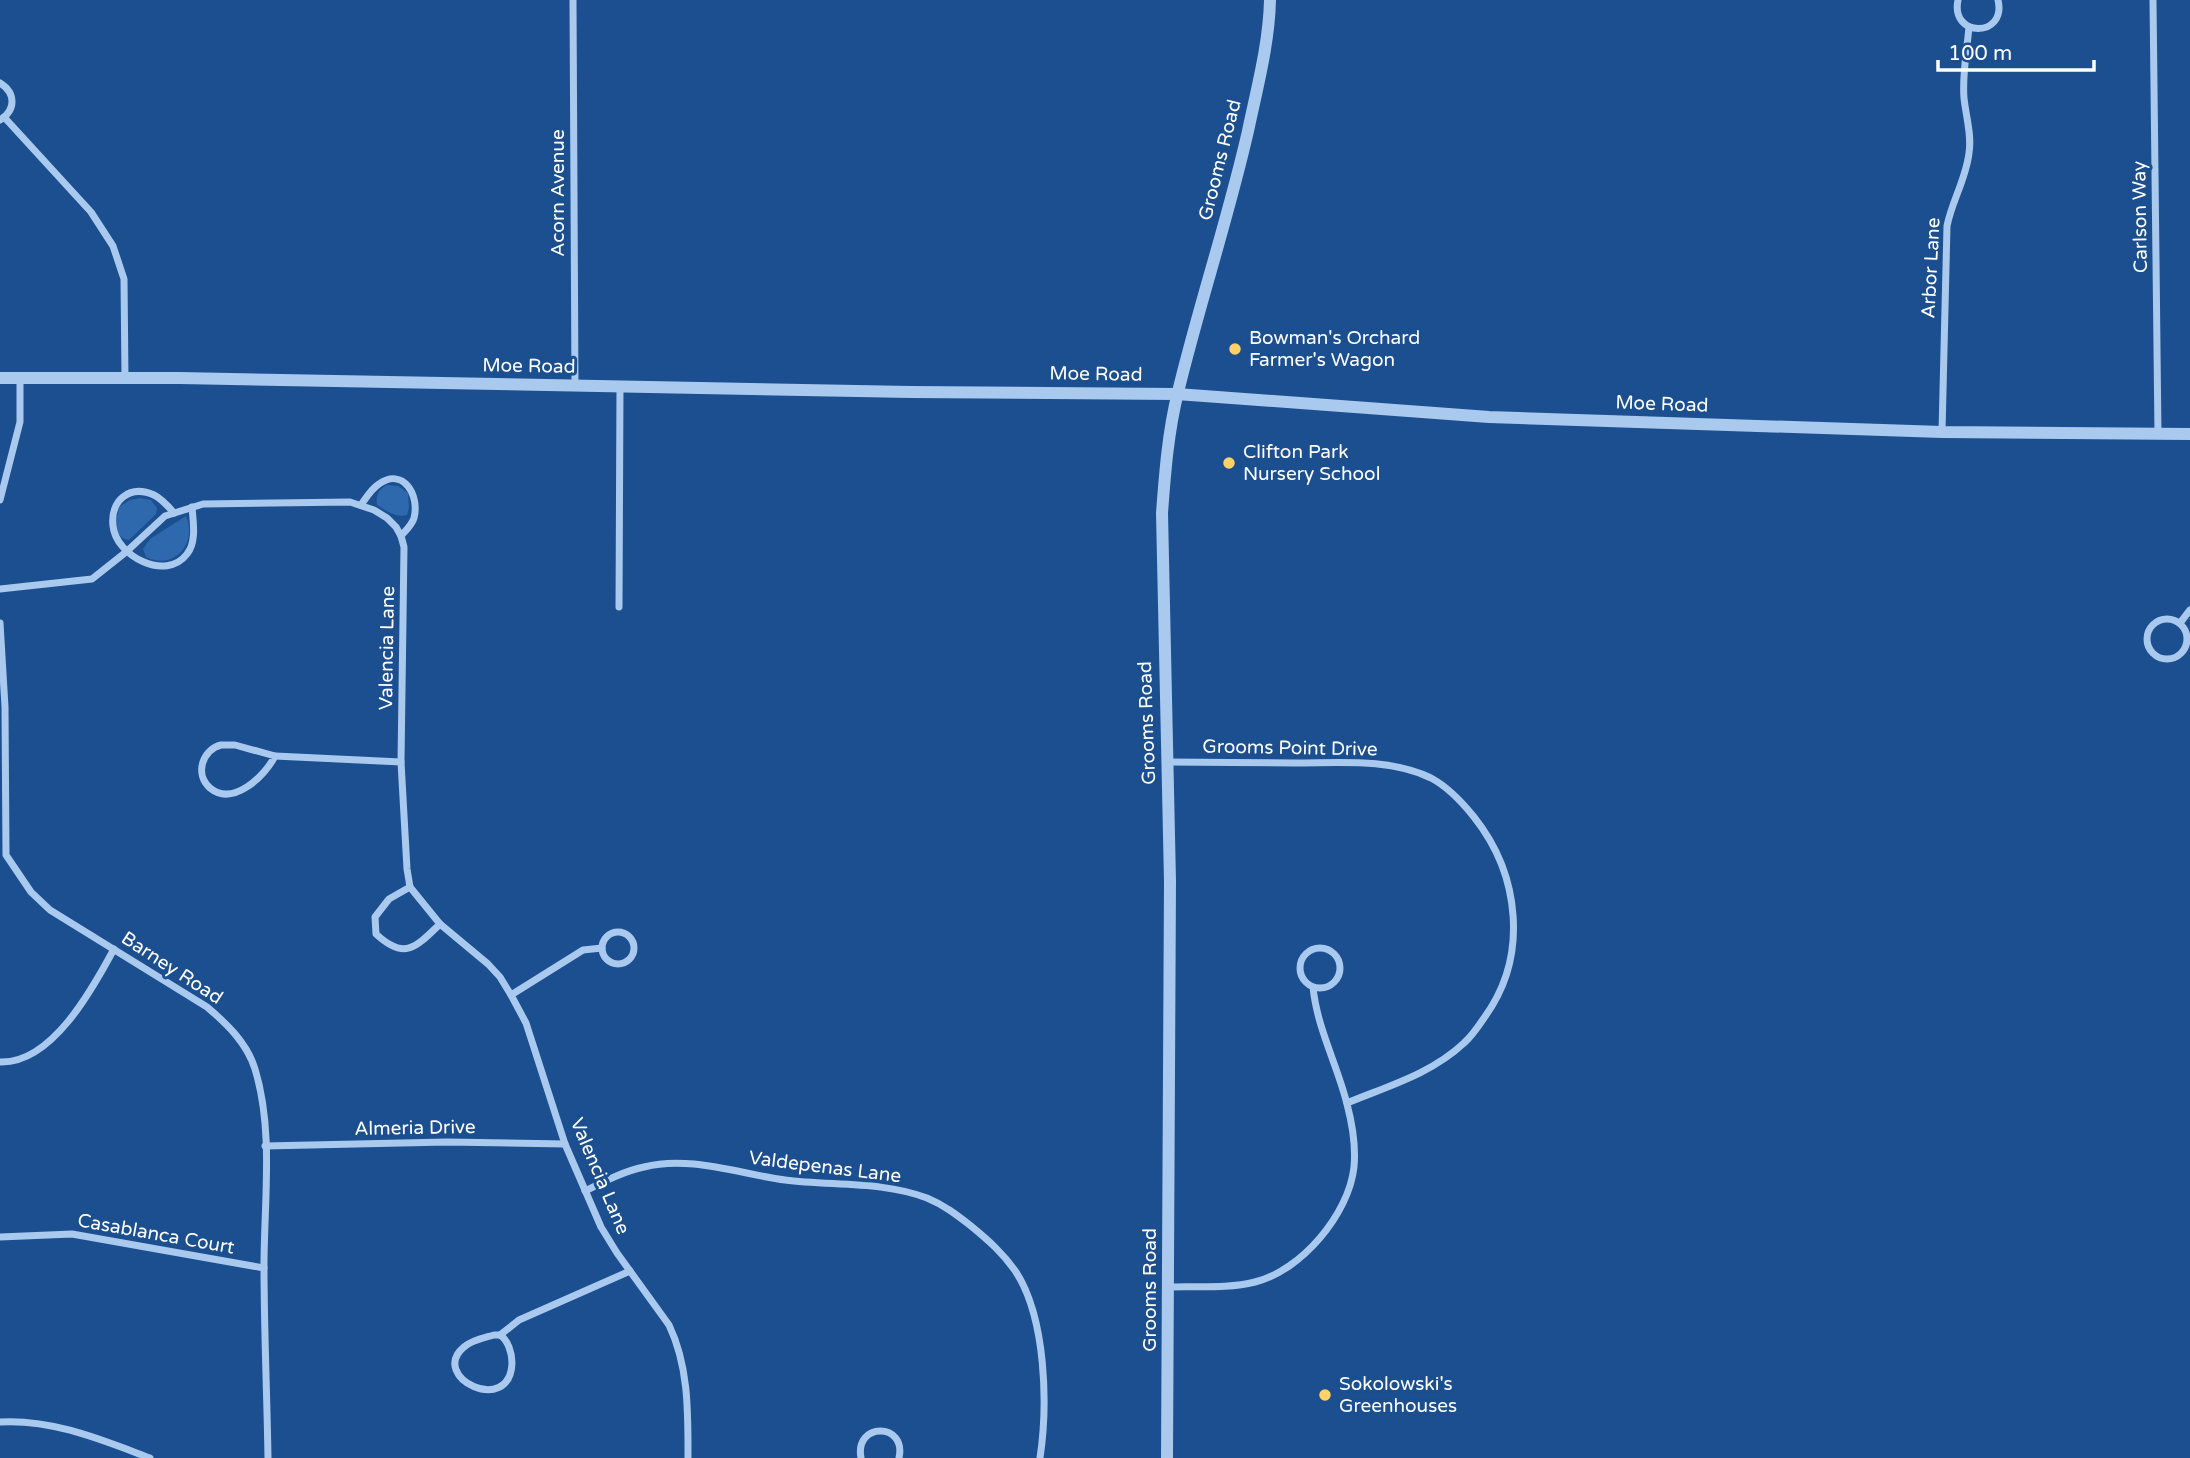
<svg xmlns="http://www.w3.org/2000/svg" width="2190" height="1458" viewBox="0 0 2190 1458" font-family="'Varela Round',sans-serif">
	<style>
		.green { fill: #2e69ad }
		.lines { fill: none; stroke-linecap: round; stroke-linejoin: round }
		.minor { stroke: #a9c9ee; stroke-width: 7 }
		.tertiary { stroke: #a9c9ee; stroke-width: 12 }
		.poi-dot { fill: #ffd166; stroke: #1b4f8f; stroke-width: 2.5 }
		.labels { text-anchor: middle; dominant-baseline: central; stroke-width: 6; stroke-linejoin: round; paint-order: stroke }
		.street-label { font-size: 19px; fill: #fff; stroke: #1b4f8f }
		.poi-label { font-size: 19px; fill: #fff; stroke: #1b4f8f; text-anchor: start }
	</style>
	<rect width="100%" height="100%" fill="#1b4f8f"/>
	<!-- green -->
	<g class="green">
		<path d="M387 485 398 486 408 493 409 507 407 515C395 518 387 511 377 505 376 495 378 490 387 485Z"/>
		<path d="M140 498 151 500 157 508 156 514 129 540C111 537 116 520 119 507L130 500Z"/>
		<path d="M186 516C198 543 174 571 146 557L143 549 150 539Z"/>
	</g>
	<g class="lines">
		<!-- minor -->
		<g class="minor">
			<path d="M573 0 575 386"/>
			<path d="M1958 0C1950 38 2007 38 1998 0"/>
			<path d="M2153 0 2158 434"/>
			<path d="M0 83C16 93 16 110 0 120"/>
			<path d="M4 117 91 212 113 246 124 279 125 378"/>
			<path d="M1942 432 1947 226C1952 201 1966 179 1969 153 1972 135 1966 117 1964 98 1962 75 1967 50 1969 27"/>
			<path d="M0 500 20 422V378"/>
			<path d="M361 505C366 498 371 489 379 484 403 467 420 495 414 518 412 525 406 530 401 536L404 547 401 762 407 869 410 887 389 899 375 917 376 934C405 961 416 947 440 924"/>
			<path d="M174 513C168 506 162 499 154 495 129 484 110 501 113 526 116 556 166 582 187 554 197 542 193 521 192 507"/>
			<path d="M0 589 92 579 126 552 165 516 203 504 350 502 374 510 387 518 396 527 401 536"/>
			<path d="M619 607 620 387"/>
			<circle cx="2167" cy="639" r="20"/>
			<path d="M0 623 5 707 6 855 31 892 50 910 207 1007C227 1024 247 1043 255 1069 274 1131 264 1202 264 1266 264 1330 267 1394 268 1458"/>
			<path d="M2180 623 2190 610"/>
			<path d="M221 745H235L275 756C265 776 233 807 210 788 194 774 203 749 221 745Z"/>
			<path d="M275 756 401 762"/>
			<path d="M1168 762C1210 762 1253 763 1295 763 1339 763 1390 758 1431 778 1448 787 1462 802 1474 817 1520 875 1529 957 1484 1018 1478 1027 1472 1036 1464 1043 1431 1074 1388 1086 1347 1103"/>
			<path d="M410 887 440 924 488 964 500 977 511 995 526 1023 565 1144 601 1227 617 1253 669 1325C689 1367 688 1413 688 1458"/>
			<circle cx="618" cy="948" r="16"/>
			<circle cx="1320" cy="968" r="20"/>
			<path d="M511 995 583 950 602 948"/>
			<path d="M0 1062C52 1064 93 988 114 949"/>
			<path d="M265 1146 447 1142 565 1144"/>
			<path d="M585 1191C603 1182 624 1171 644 1167 689 1155 740 1174 785 1180 832 1186 882 1181 927 1198 944 1205 957 1215 971 1226 988 1240 1003 1253 1016 1272 1046 1319 1048 1404 1040 1458"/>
			<path d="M0 1237 72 1234 264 1268"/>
			<path d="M1170 1287C1197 1286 1228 1289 1255 1282 1301 1271 1349 1214 1354 1167 1356 1146 1352 1123 1347 1104 1337 1064 1317 1028 1313 987"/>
			<path d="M494 1335H500C508 1340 512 1353 512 1363 510 1417 428 1377 464 1347 472 1340 484 1338 494 1335Z"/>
			<path d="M500 1335 519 1320 630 1271"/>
			<path d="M0 1422C53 1419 102 1440 150 1458"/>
			<path d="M861 1458C854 1422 907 1422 899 1458"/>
		</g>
		<!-- tertiary -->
		<g class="tertiary">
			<path d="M0 378H180L911 392 1177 394 1489 417 1942 432 2190 434"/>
			<path d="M1167 1458 1170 881 1162 513C1165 473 1168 432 1178 392 1199 305 1228 219 1248 131 1257 88 1269 44 1270 0"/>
		</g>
	</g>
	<!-- markers -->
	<g class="poi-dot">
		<circle cx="1235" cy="349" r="7"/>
		<circle cx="1229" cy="463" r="7"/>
		<circle cx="1325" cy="1395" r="7"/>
	</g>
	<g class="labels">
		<!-- street labels -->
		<g class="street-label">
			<text transform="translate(1220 160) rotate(-76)">Grooms Road</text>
			<text transform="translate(558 193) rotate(-90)">Acorn Avenue</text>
			<text transform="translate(2140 217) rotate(-91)">Carlson Way</text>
			<text transform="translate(1931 268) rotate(-87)">Arbor Lane</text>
			<text transform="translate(529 366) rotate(1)">Moe Road</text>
			<text transform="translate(1096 374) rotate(1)">Moe Road</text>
			<text transform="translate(1662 404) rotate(2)">Moe Road</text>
			<text transform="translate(387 648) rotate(-89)">Valencia Lane</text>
			<text transform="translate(1147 723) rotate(-92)">Grooms Road</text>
			<text transform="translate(1290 748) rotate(1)">Grooms Point Drive</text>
			<text transform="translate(172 968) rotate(33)">Barney Road</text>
			<text transform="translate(415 1128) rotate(-1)">Almeria Drive</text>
			<text transform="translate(825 1167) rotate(7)">Valdepenas Lane</text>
			<text transform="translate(600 1176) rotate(67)">Valencia Lane</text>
			<text transform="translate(156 1234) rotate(10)">Casablanca Court</text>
			<text transform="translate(1150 1290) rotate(-90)">Grooms Road</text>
		</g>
		<!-- poi labels -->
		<g class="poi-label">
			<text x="1249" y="338">Bowman's Orchard<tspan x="1249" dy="22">Farmer's Wagon</tspan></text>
			<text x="1243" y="452">Clifton Park<tspan x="1243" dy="22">Nursery School</tspan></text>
			<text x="1339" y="1384">Sokolowski's<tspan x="1339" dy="22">Greenhouses</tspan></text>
		</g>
	</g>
	<!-- scale -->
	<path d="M1938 60v10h156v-10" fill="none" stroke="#ffffff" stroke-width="3.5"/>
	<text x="1948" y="60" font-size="21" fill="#ffffff" stroke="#1b4f8f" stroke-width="5" paint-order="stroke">100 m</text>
</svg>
